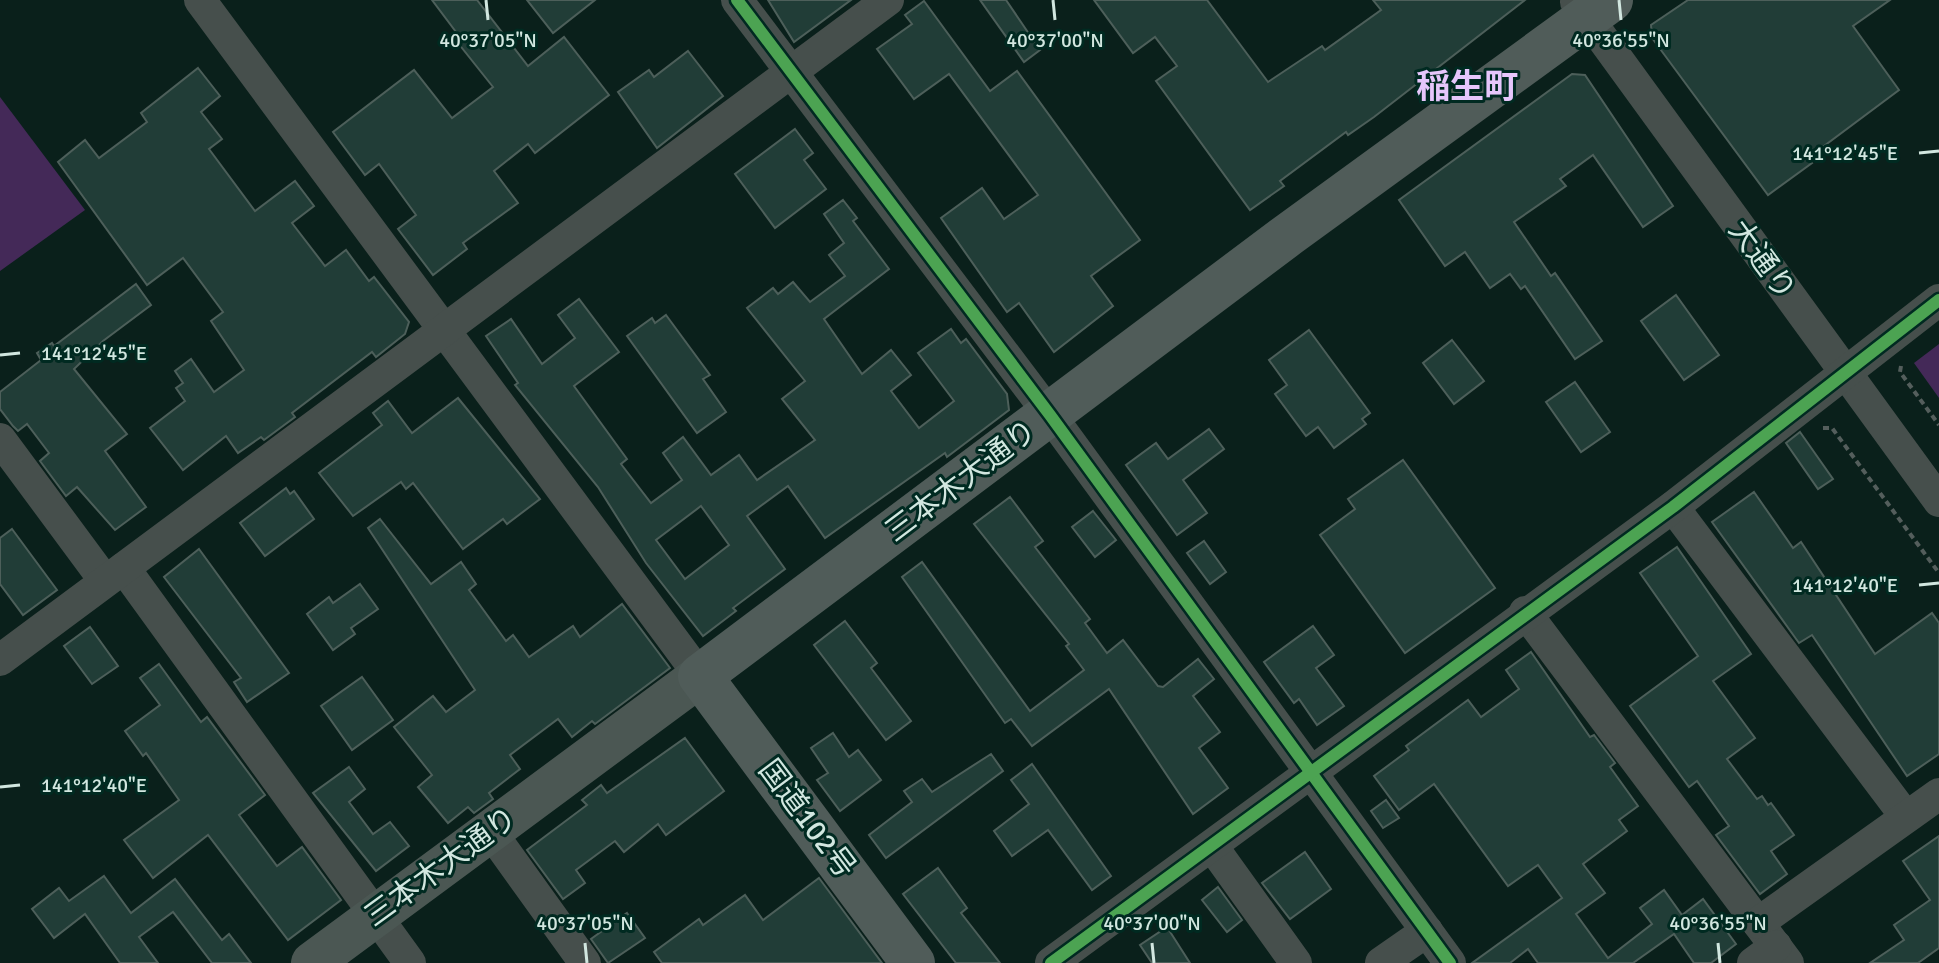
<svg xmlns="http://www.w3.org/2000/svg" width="1939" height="963" viewBox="0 0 1939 963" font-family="Signika,'Noto Sans JP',sans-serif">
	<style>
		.green { fill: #442958 }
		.building { fill: #213d37; stroke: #4d5f5a; stroke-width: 2; fill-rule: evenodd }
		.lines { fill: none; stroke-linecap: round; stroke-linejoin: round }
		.path { stroke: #545e5c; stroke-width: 4; stroke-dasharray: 6 4; stroke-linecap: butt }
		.minor { stroke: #464f4c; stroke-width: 32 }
		.major { stroke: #4b5753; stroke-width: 42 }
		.highway { stroke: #505c59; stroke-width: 44 }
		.cycleway-casing { stroke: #002a21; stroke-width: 17 }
		.cycleway { stroke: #4ca352; stroke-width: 12 }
		.ticks { fill: none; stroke: #d2e7e0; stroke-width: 3 }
		.labels { text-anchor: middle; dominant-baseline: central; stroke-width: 6; stroke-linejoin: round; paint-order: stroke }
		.street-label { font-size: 30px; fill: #d2e7e0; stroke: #002a21 }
		.quarter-label { font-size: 34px; font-weight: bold; fill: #e6c6fb; stroke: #002a21 }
		.ticks-label { font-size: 20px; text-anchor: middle; fill: #d2e7e0; stroke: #002a21; stroke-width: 6; stroke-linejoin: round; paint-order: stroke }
	</style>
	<rect width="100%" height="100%" fill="#0a201b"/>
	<!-- green -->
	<g class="green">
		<path d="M0 97 85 210 0 271Z"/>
		<path d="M1939 344V398L1914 363Z"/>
	</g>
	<!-- building -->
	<g class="building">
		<path d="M432 0H477L528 66 564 37 609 95 535 153 528 144 494 171 518 203 463 243 467 249 433 275 398 229 416 215 379 164 365 175 333 132 414 70 452 118 493 87 458 43 462 40Z"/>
		<path d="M527 0H595L553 33Z"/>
		<path d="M768 0H851L794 42Z"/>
		<path d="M980 0H1006L1040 50 1024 62Z"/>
		<path d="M1094 0H1207L1268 82 1322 46 1325 50 1381 10 1373 0H1525L1374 117 1348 135 1346 132 1280 181 1284 186 1250 210 1156 81 1177 66 1155 37 1133 53Z"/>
		<path d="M1688 0H1890L1853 26 1899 90 1808 158 1812 163 1768 195 1652 38 1651 25Z"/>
		<path d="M924 1 990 91 1017 71 1140 240 1091 276 1113 306 1054 352 1019 303 1007 312 941 218 982 188 1004 219 1038 195 949 74 914 99 877 49 912 24 905 15Z"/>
		<path d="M688 51 723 96 657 148 618 92 649 70 654 77Z"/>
		<path d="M198 68 220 96 201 112 222 139 209 149 255 211 295 181 314 206 292 223 325 266 346 250 369 281 374 277 409 322 405 334 376 357 372 352 292 413 295 417 264 440 261 437 238 453 226 436 183 470 150 428 185 401 176 388 183 383 175 371 191 359 214 392 244 370 211 321 223 312 183 258 147 285 58 162 85 140 99 158 147 122 141 113Z"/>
		<path d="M1572 74 1585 75 1673 206 1643 227 1593 155 1560 179 1566 186 1514 222 1551 276 1555 273 1602 341 1575 359 1525 286 1521 289 1510 274 1490 288 1465 252 1445 266 1399 200Z"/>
		<path d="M795 129 813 153 804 160 826 189 775 228 735 174Z"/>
		<path d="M843 200 857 218 853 221 889 269 824 319 862 374 891 350 911 375 891 391 919 428 954 401 918 353 951 329 961 343 966 339 1007 394 1009 410 947 457 945 453 825 538 788 486 747 516 785 569 733 608 736 611 703 636 646 563 598 487 515 385 518 383 486 336 511 319 542 364 575 338 558 315 579 299 619 352 574 386 627 459 621 464 651 503 682 480 663 453 683 437 711 475 739 455 757 480 815 440 782 399 805 381 747 308 773 288 778 294 793 282 810 302 845 276 829 255 844 243 824 214ZM701 506 729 545 685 579 656 540Z"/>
		<path d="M136 284 151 305 103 341 74 369 127 434 105 451 146 507 115 530 77 487 66 496 40 461 49 453 27 424 18 431 13 426 0 409V392L41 360 37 353 52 343 54 346Z"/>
		<path d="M1676 295 1719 355 1684 380 1641 321Z"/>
		<path d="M666 315 710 375 703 379 726 412 697 433 627 336 652 318 655 323Z"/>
		<path d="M1309 330 1370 413 1362 419 1366 424 1334 448 1318 427 1306 436 1275 394 1287 385 1269 360Z"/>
		<path d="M1452 340 1484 381 1454 404 1423 363Z"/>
		<path d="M1575 382 1610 432 1581 452 1546 402Z"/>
		<path d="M458 398 540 499 507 524 503 519 463 549 413 483 406 489 401 482 353 516 319 473 382 425 373 413 388 401 412 433Z"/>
		<path d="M1209 429 1224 449 1183 480 1207 513 1177 535 1126 465 1156 443 1168 459Z"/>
		<path d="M1800 432 1833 479 1818 489 1786 443Z"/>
		<path d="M1403 460 1495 588 1405 653 1320 535 1355 509 1348 499Z"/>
		<path d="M286 488 290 494 294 491 314 519 265 556 240 523Z"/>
		<path d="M1754 492 1793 548 1801 542 1875 654 1932 613 1939 623V754L1907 776 1812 635 1799 643 1712 522Z"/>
		<path d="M1010 497 1043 541 1035 547 1090 619 1085 623 1107 653 1123 640 1158 686 1163 687 1198 659 1214 679 1193 696 1220 732 1199 748 1228 788 1193 814 1109 689 1032 746 1011 719 1005 723 902 577 922 562 1030 711 1084 670 1066 646 1069 644 974 524Z"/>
		<path d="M1093 511 1116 540 1095 557 1072 527Z"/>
		<path d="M380 519 431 584 461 562 476 584 469 590 506 641 513 635 529 657 573 626 580 637 622 604 670 668 595 724 592 721 572 737 558 719 510 755 520 769 489 793 493 799 474 813 468 807 448 823 418 787 432 775 394 727 433 696 446 712 475 690 368 528Z"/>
		<path d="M12 529 57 590 23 615 0 584V538Z"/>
		<path d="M1204 541 1226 572 1210 584 1187 553Z"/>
		<path d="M1677 547 1751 654 1713 681 1755 738 1727 759 1757 799 1762 796 1768 805 1771 803 1794 835 1771 851 1787 874 1760 894 1716 835 1729 826 1697 781 1689 787 1630 706 1698 656 1640 573Z"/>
		<path d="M199 549 289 673 247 702 234 682 241 678 164 577Z"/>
		<path d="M360 584 378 609 351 628 355 634 333 650 307 614 329 597 333 603Z"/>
		<path d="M845 621 877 663 871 668 911 721 886 740 814 645Z"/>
		<path d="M1313 626 1334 655 1316 668 1344 706 1317 725 1299 699 1294 703 1264 662Z"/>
		<path d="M90 627 118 666 92 684 64 646Z"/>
		<path d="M1531 652 1590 737 1594 735 1615 763 1610 767 1638 806 1619 820 1627 831 1583 864 1605 893 1576 914 1608 958 1652 924 1640 908 1664 890 1682 915 1703 899 1736 944 1711 963H1694L1674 934 1633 963H1538L1528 949 1510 963H1472L1562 898 1538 865 1508 886 1434 784 1399 810 1374 776 1409 750 1406 746 1468 700 1481 717 1519 689 1506 670Z"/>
		<path d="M159 664 201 722 207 717 265 795 239 815 277 866 302 847 341 900 288 940 208 835 153 878 124 840 179 800 146 753 143 756 125 731 160 705 140 678Z"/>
		<path d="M362 677 393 720 352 750 321 706Z"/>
		<path d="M833 733 849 757 858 750 881 780 840 811 817 780 828 773 811 748Z"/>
		<path d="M685 738 724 791 666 835 658 824 624 852 615 841 576 870 585 883 563 899 527 850 587 805 582 800 601 785 607 793Z"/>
		<path d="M991 754 1003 771 886 858 869 835 912 802 904 791 922 779 932 792Z"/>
		<path d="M1032 764 1111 876 1092 890 1048 830 1012 856 994 831 1029 804 1011 780Z"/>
		<path d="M349 767 365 789 349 802 373 834 390 822 409 846 376 871 313 793Z"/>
		<path d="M1386 800 1399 818 1383 828 1371 811Z"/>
		<path d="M1939 836V948L1918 963H1870L1904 940 1894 925 1930 900 1903 861Z"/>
		<path d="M1305 852 1331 889 1290 919 1262 883Z"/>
		<path d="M938 868 967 908 961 913 1000 963H956L903 894Z"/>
		<path d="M104 876 131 913 175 879 222 940 229 934 251 963H212L173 912 139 937 158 963H120L85 914 54 938 32 909 59 888 69 901Z"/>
		<path d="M819 878 882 963H662L654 952 699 919 703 925 745 895 763 920Z"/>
		<path d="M1218 887 1242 920 1227 932 1202 900Z"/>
		<path d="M627 913 645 938 608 963 591 939Z"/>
		<path d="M1167 927 1190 963H1152L1140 945Z"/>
	</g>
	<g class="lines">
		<!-- path -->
		<g class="path">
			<path d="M1901 366 1900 372 1939 425"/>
			<path d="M1823 428H1832L1939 573"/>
		</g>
		<!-- minor -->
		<g class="minor">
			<path d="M200 0 700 676"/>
			<path d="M737 0 1050 415 1450 963"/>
			<path d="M1576 2 1939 501"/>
			<path d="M0 439 105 581"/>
			<path d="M1673 507 1906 817"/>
			<path d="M124 568 410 963"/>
			<path d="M1525 612 1788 963"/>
			<path d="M0 660 888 0"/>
			<path d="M490 831 585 963"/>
			<path d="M1212 846 1296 963"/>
			<path d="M1758 923 1939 794"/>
			<path d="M1051 963 1673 507 1939 300"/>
			<path d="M1381 963 1427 931"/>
			<path d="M1753 963 1776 946"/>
		</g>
		<!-- major -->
		<path class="major" d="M312 963 700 676"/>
		<!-- highway -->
		<path class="highway" d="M913 963 700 676 1288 235 1611 0"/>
		<defs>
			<g id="cycleway">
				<path d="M737 0 1050 415 1450 963"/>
				<path d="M1051 963 1673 507 1939 300"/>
			</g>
		</defs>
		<!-- cycleway casing -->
		<use href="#cycleway" class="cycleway-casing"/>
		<!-- cycleway -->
		<use href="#cycleway" class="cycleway"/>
	</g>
	<!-- ticks -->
	<path class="ticks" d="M486 0 488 20M1053 0 1055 20M1619 0 1621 20M1919 153 1939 151M0 355 20 353M1919 585 1939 583M0 787 20 785M585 943 587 963M1152 943 1154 963M1718 943 1720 963"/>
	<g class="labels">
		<!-- street labels -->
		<g class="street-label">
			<text transform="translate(1762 260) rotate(54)">大通り</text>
			<text transform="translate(961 481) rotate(-37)">三本木大通り</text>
			<text transform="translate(807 819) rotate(53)">国道102号</text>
			<text transform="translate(441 867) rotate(-36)">三本木大通り</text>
		</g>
		<!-- quarter labels -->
		<g class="quarter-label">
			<text x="1467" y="87">稲生町</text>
		</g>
	</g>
	<g class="ticks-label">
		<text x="488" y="47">40°37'05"N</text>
		<text x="1055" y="47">40°37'00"N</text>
		<text x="1621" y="47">40°36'55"N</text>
		<text x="1845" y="160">141°12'45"E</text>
		<text x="94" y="360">141°12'45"E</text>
		<text x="1845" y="592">141°12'40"E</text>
		<text x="94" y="792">141°12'40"E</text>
		<text x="585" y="930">40°37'05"N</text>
		<text x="1152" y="930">40°37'00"N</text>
		<text x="1718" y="930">40°36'55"N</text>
	</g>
</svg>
